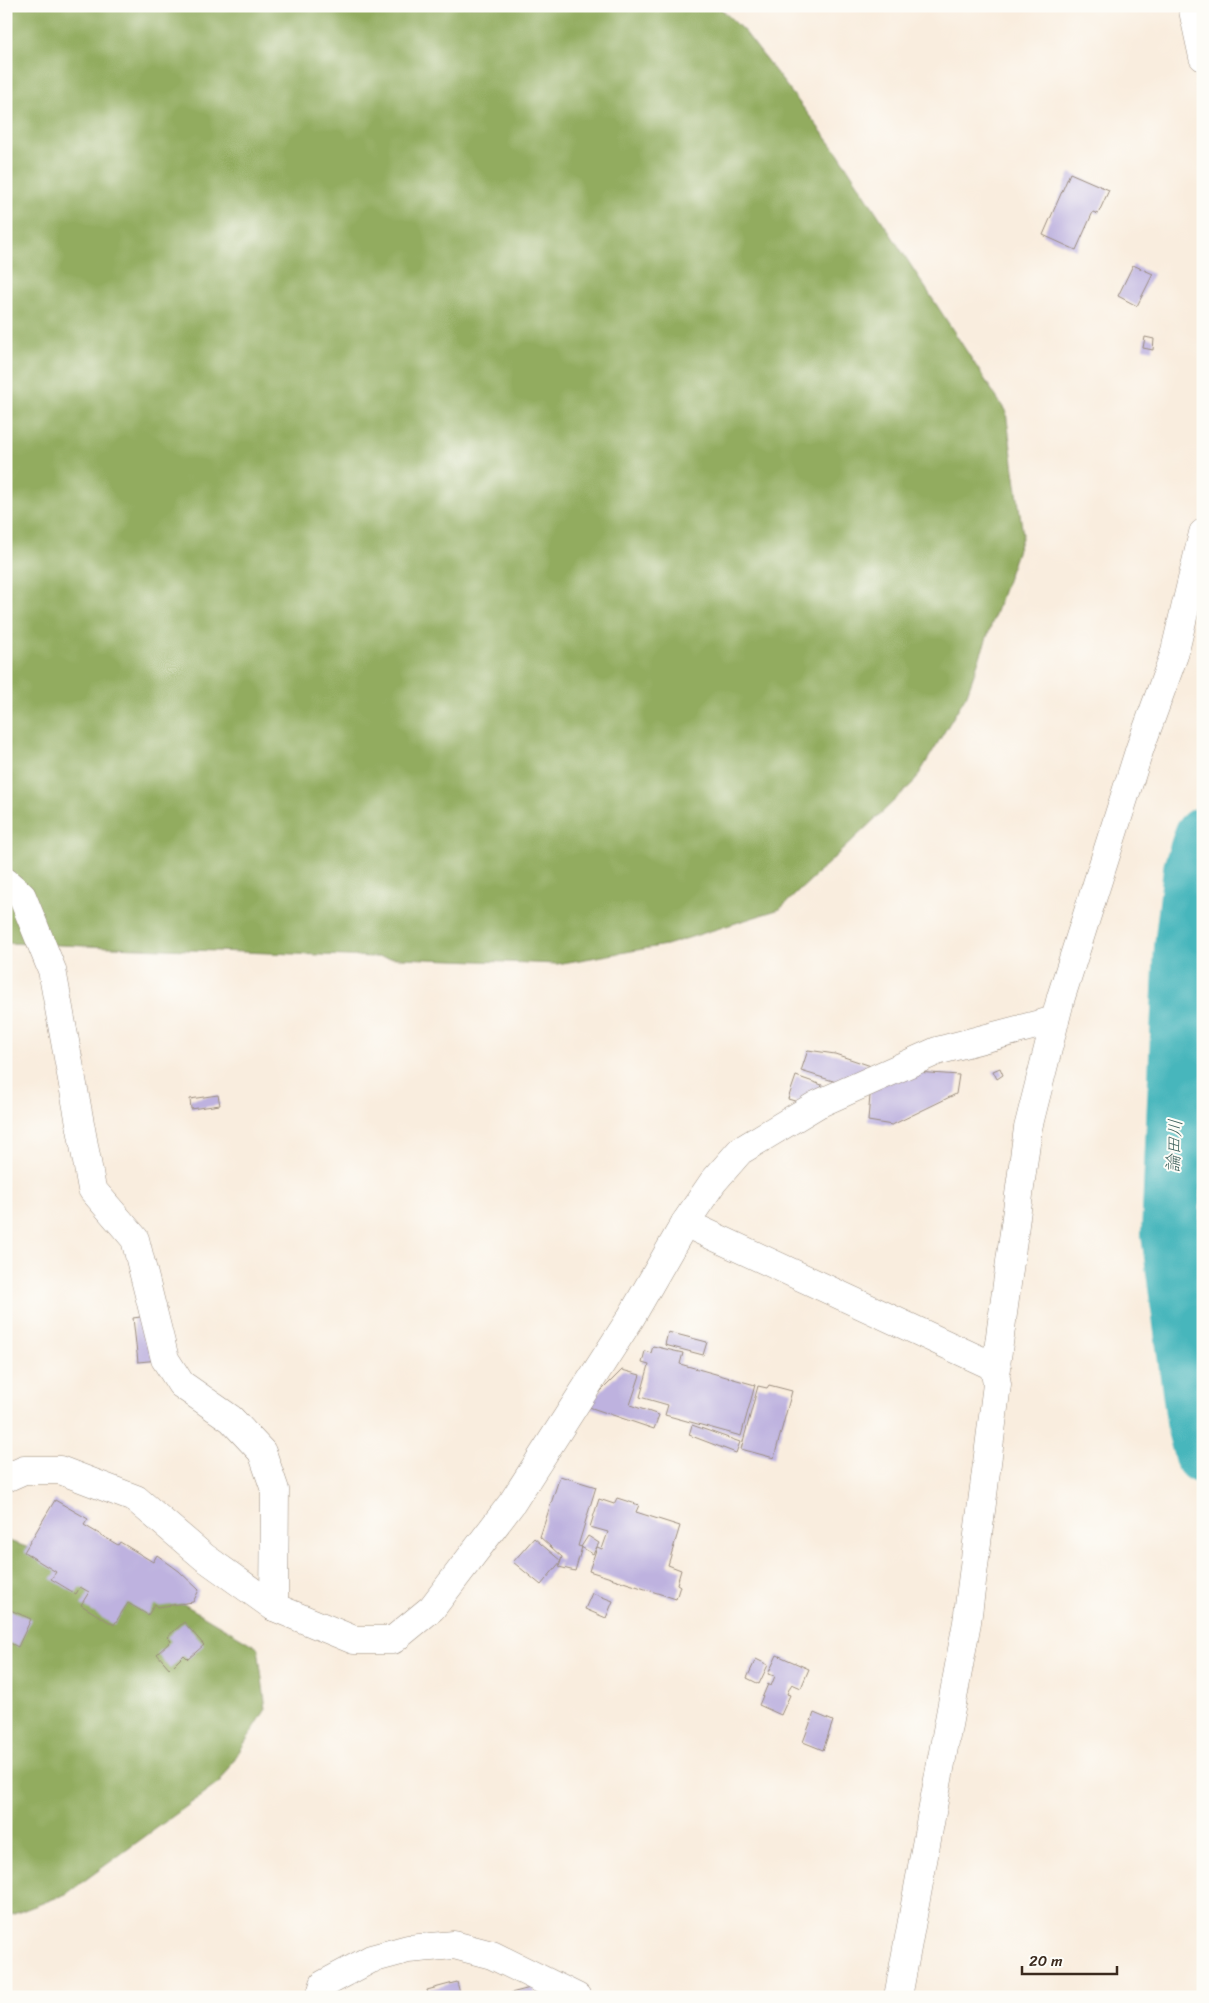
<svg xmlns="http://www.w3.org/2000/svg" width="1209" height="2003" viewBox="0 0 1209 2003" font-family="Sriracha,'Klee One',sans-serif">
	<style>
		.forest { fill: #92ac5f; stroke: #666b3e }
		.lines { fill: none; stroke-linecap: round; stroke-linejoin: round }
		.river { stroke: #46b6bc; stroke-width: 58 }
		.building { fill: #beb2df }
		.street-casing { stroke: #9a8c7e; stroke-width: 29 }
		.street { stroke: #fff; stroke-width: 28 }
		.labels { text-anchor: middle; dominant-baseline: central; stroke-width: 4; stroke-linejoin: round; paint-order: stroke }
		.water-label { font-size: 18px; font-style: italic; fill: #3f625d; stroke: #fdfcf7 }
	</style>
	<rect width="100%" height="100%" fill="#fdfcf7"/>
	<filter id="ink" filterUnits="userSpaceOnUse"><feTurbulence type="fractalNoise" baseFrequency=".02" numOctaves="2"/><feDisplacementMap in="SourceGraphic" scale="10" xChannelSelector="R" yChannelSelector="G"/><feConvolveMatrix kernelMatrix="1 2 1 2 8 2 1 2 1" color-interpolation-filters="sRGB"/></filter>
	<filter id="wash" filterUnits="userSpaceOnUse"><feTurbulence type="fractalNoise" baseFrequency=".0096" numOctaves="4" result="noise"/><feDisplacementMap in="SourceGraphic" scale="20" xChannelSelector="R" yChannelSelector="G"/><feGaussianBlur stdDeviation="1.12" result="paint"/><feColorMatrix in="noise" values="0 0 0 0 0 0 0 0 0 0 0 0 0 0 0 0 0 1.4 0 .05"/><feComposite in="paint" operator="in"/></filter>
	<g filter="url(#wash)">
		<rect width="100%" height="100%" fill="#f9edde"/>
		<!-- forest -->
		<g class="forest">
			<path d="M6 6H718L745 32 838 153 1006 412 1023 535 967 694 915 781 780 909 666 945 557 964 6 943Z"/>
			<path d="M6 1540 170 1596 258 1648 266 1709 220 1782 66 1894 6 1917Z"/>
		</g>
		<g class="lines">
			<!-- river -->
			<path class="river" d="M1203 836 1192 870 1183 947 1170 1234 1196 1428 1203 1455"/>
		</g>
		<g id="blocks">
			<!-- building -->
			<g class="building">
				<path d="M1070 173 1109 190 1098 214 1093 212 1076 250 1043 235Z"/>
				<path d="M1133 265 1153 274 1137 306 1118 296Z"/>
				<path d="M1145 337 1154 339 1153 350 1143 348Z"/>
				<path d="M808 1050 835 1054 871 1066 862 1090 801 1071Z"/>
				<path d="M1000 1068 1003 1075 997 1079 993 1071Z"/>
				<path d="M872 1069 959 1075 956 1094 892 1125 868 1121Z"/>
				<path d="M796 1076 822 1085 815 1107 788 1099Z"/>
				<path d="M218 1095 220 1105 191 1109 190 1099Z"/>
				<path d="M155 1315 159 1360 138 1362 133 1318Z"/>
				<path d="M668 1332 707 1342 703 1355 665 1345Z"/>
				<path d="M653 1346 683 1353 680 1364 755 1385 741 1436 665 1415 668 1405 640 1397 649 1365 642 1363 645 1351 651 1353Z"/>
				<path d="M622 1370 640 1375 630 1405 659 1415 654 1429 586 1406Z"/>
				<path d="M769 1385 792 1391 774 1458 741 1449 758 1386 767 1388Z"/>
				<path d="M692 1425 740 1442 736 1453 689 1435Z"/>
				<path d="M560 1476 596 1487 578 1546 582 1547 575 1571 559 1567 562 1557 540 1537Z"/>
				<path d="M617 1498 639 1505 636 1512 680 1526 668 1565 681 1570 677 1584 680 1586 676 1599 589 1571 597 1547 602 1549 608 1532 590 1527 599 1499 614 1504Z"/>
				<path d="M55 1500 88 1519 84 1525 118 1545 120 1542 153 1562 157 1555 179 1571 199 1590 193 1602 158 1607 155 1604 148 1615 128 1603 114 1625 81 1605 89 1592 80 1587 76 1594 51 1579 56 1572 24 1552Z"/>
				<path d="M588 1536 599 1543 593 1554 581 1547Z"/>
				<path d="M534 1538 561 1561 541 1585 513 1562Z"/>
				<path d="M592 1593 613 1601 606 1618 585 1609Z"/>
				<path d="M6 1608 31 1619 18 1647 6 1641Z"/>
				<path d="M184 1622 204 1645 188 1659 184 1655 170 1669 157 1654 171 1641 167 1637Z"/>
				<path d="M777 1655 809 1669 801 1688 792 1684 790 1687 787 1694 790 1695 781 1715 759 1705 768 1684 771 1686 775 1676 768 1674Z"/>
				<path d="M756 1659 768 1665 759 1684 747 1678Z"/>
				<path d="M814 1713 833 1721 823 1750 803 1742Z"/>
				<path d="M457 1982 461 1997H429L427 1990Z"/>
				<path d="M534 1987 536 1997H512L511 1993Z"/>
			</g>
		</g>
	</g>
	<g filter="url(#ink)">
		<use href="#blocks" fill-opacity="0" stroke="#9a8c7e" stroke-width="1"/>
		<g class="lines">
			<defs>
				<g id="street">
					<path d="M1192 6 1203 57"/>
					<path d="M6 882 22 896 52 970 92 1189 135 1239 165 1359 181 1384 231 1419 262 1452 275 1490 274 1607"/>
					<path d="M685 1223 997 1368"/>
					<path d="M6 1478 24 1470H60L136 1499 204 1557 274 1607 354 1640H393L432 1608 512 1503 630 1319 685 1223 713 1182 740 1151 818 1104 937 1051 1055 1020"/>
					<path d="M320 1997 324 1984 371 1959 408 1949 454 1945 492 1955 577 1997"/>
					<path d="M898 1997 967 1622 997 1384 995 1373 1028 1128 1061 997 1140 748 1174 655 1203 533"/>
				</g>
			</defs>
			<!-- street casing -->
			<use href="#street" class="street-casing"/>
			<!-- street -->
			<use href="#street" class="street"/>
		</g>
	</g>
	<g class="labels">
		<!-- water labels -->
		<g class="water-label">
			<text transform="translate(1174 1146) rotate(-87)">論田川</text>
		</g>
	</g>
	<!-- margin -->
	<rect width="1209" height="2003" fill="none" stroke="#fdfcf7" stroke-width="25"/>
	<!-- scale -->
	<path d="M1022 1966v8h95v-8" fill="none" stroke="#3b2a1e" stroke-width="2.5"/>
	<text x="1029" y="1966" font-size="15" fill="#3b2a1e" stroke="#fdfcf7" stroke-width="4" paint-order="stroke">20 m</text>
</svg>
